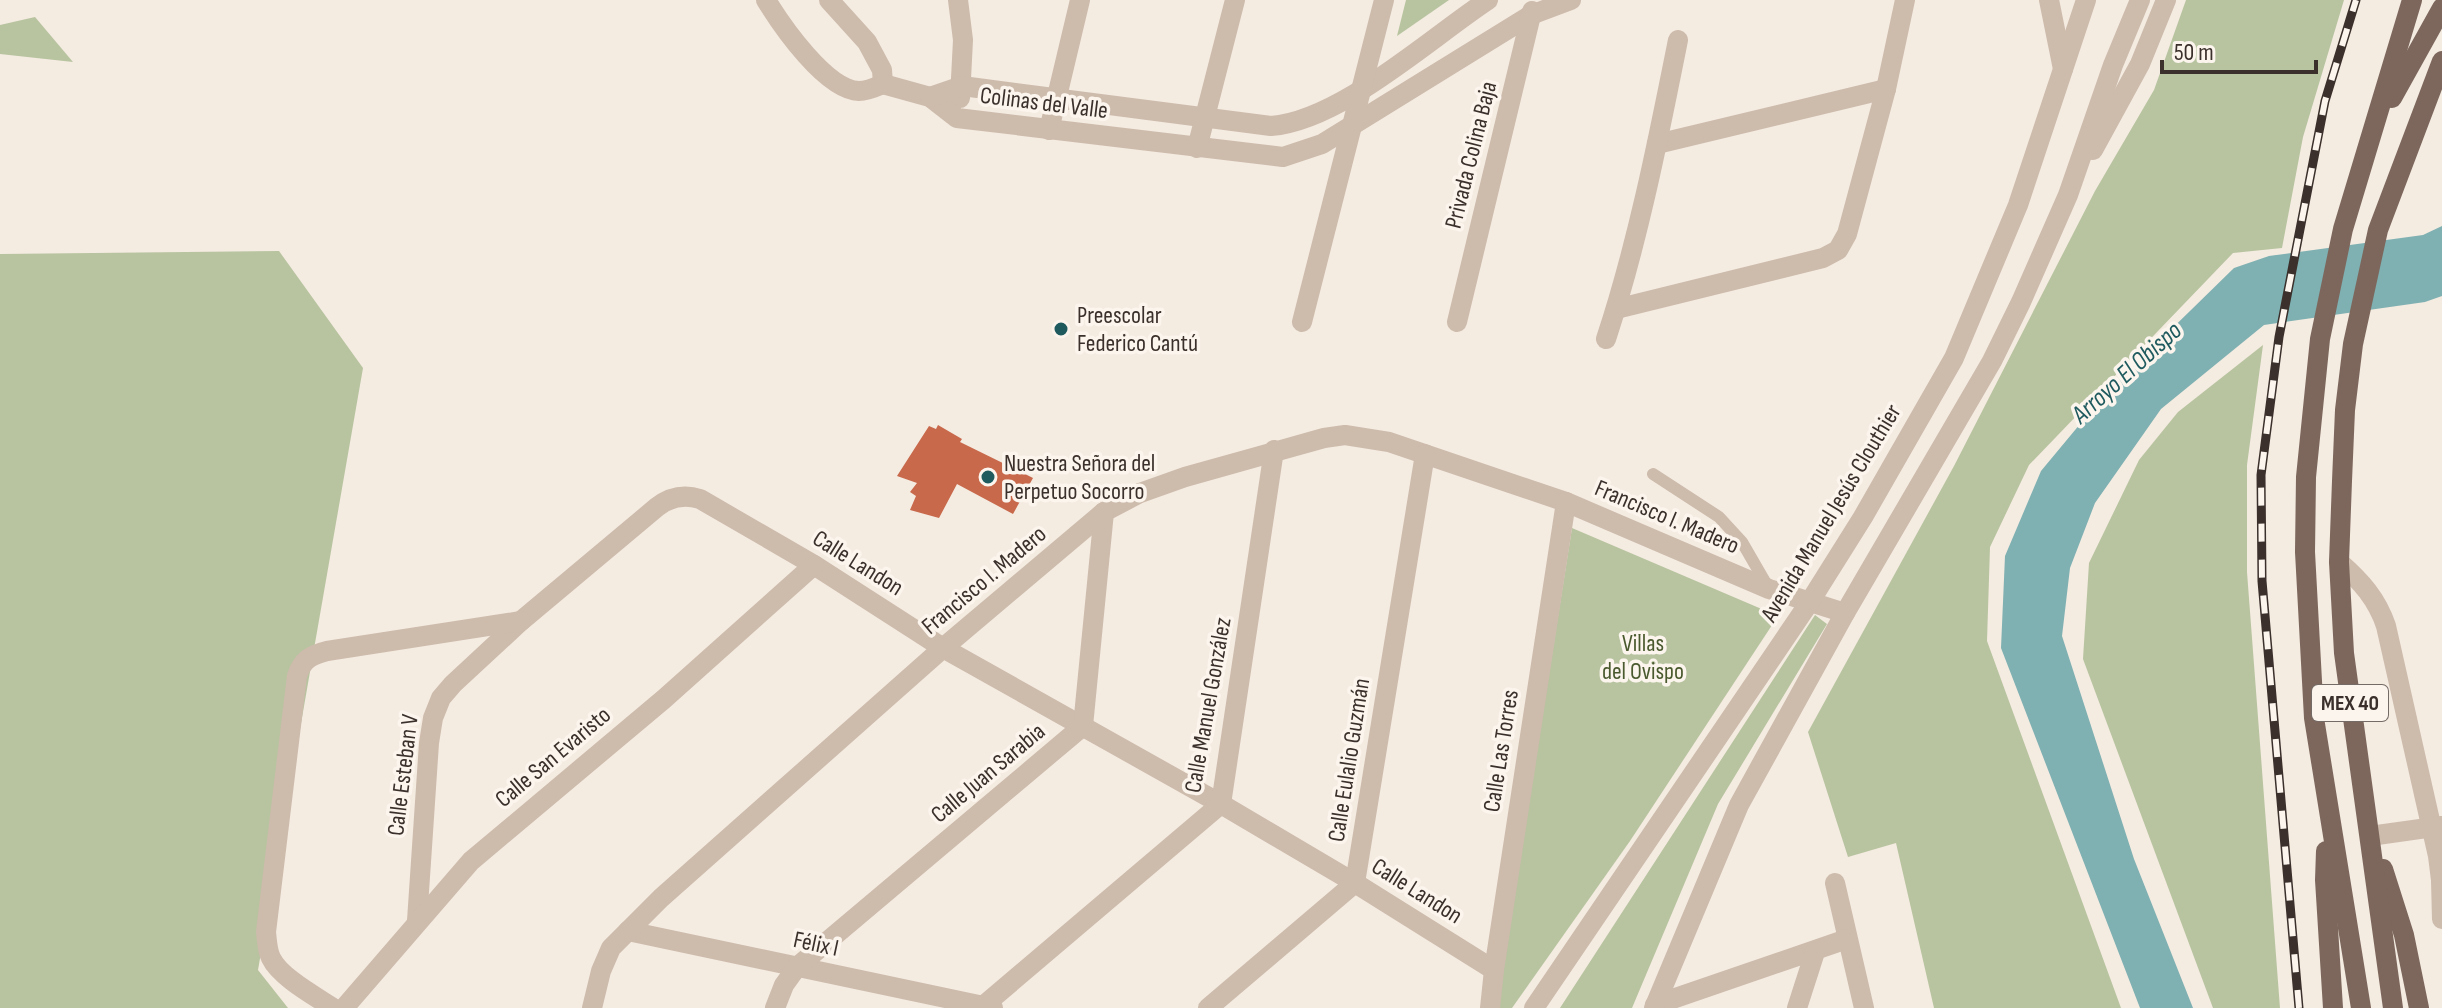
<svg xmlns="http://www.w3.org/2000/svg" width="2442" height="1008" viewBox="0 0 2442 1008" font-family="'Sofia Sans Condensed',sans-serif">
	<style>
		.green { fill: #b8c4a0 }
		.water { fill: #7fb0b2 }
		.building { fill: #c8694b }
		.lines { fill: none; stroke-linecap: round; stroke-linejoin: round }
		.service { stroke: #cdbbac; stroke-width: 12 }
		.minor { stroke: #cdbbac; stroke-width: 20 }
		.tertiary { stroke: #cdbbac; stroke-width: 20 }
		.primary { stroke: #7d675c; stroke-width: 20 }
		.rail-casing { stroke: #3b302b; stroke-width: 9 }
		.rail { stroke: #fbf5ee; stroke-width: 6; stroke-dasharray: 18; stroke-linecap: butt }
		.poi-dot { fill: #1f5a5e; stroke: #fbf5ee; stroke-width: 3 }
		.labels { text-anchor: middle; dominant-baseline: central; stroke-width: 7; stroke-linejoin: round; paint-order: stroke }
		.shield { fill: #fbf5ee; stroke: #756b66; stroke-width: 2 }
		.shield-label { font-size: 22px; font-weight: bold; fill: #3b302b }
		.street-label { font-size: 24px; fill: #3b302b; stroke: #fbf5ee }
		.poi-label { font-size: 24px; fill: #3b302b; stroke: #fbf5ee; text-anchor: start }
		.park-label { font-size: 24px; fill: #4a5a2e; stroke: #fbf5ee }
		.water-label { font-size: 26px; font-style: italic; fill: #1f5a5e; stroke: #fbf5ee }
	</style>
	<rect width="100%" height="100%" fill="#f4ebe1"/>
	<!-- green -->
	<g class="green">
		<path d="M1406 0H1449L1397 36Z"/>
		<path d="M2186 0H2344L2303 137 2282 248 2233 253 2029 465 1990 547 1987 641 2121 1008H1934L1896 843 1848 857 1808 732 1954 466 2095 191 2154 90Z"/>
		<path d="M35 17 73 62 0 54V25Z"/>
		<path d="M279 251 363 368 258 970 288 1008H0V254Z"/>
		<path d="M2263 345 2247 465V572L2280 1008H2213L2083 659 2089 563 2139 460 2178 412Z"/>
		<path d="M1572 528 1778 616 1630 841 1512 1008H1496Z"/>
		<path d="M1815 615 1827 624 1718 804 1632 1008H1560Z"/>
	</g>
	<!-- water -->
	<path class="water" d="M2442 226V296L2425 302 2264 325 2161 409 2095 503 2070 568 2062 636 2134 859 2193 1008H2140L2001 648 2005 556 2041 471 2105 394 2234 268 2269 256 2423 235Z"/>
	<!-- building -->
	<path class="building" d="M938 425 962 439 960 442 1033 478 1013 514 957 484 939 518 910 510 916 496 910 492 917 483 897 476 929 426 936 429Z"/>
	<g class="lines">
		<!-- service -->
		<path class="service" d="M1653 474 1719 517 1742 542 1768 587"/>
		<!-- minor -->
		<g class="minor">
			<path d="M766 0C782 26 826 90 859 91 867 91 876 87 883 84"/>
			<path d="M829 0 867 42 882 70 883 84"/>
			<path d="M958 0 963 40 960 98"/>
			<path d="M2049 0 2063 69"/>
			<path d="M883 84 930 97 957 118 1283 157 1322 144 1531 15 1571 0"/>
			<path d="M930 97 962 86 1271 126C1340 121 1429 39 1488 0"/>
			<path d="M1049 130 1080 0"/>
			<path d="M1657 144 1886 89"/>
			<path d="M1197 148 1235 0"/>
			<path d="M1616 309 1823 258 1838 250 1847 234 1886 89 1905 0"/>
			<path d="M1302 322 1384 0"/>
			<path d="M1457 322 1532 11"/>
			<path d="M1606 339C1638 242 1658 140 1678 40"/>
			<path d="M2339 562C2361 581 2377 599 2386 626L2438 856 2441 880 2442 919"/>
			<path d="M2370 836 2442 826"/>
			<path d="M1835 883 1864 1008"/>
			<path d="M417 921 429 743 433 718 441 698 453 684 521 621 657 507C670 497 684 494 700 499L814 565 943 648 1221 804 1355 883 1494 970"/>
			<path d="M628 931 993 1008"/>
			<path d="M1655 1005 1847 939"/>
			<path d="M983 1006 1221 804 1274 450"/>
			<path d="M333 1008C315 996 280 977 271 958 267 950 267 940 266 932L297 676C302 660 311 655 327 651L521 621"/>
			<path d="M344 1008 471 861 664 699 814 565"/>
			<path d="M592 1008 601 971 611 948 661 898 943 648 1104 512 1140 493 1185 477 1324 438 1345 435 1389 442 1566 502 1769 589 1845 613"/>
			<path d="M775 1008 784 985 797 967 1083 726 1104 512"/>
			<path d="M1208 1008 1355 883 1425 454"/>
			<path d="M1490 1008 1494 970 1566 502"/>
			<path d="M1797 1008 1815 952"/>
		</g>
		<!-- tertiary -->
		<g class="tertiary">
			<path d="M2093 150 2140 64 2166 0"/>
			<path d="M1534 1008 1809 603 1863 517 1954 358 2018 205 2086 0"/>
			<path d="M1654 1008 1739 805 1845 613 1992 361 2021 302 2068 195 2113 65 2140 0"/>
		</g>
		<!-- primary -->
		<g class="primary">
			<path d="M2392 98 2442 8"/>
			<path d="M2326 851 2325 880 2333 1008"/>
			<path d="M2383 869 2404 935 2419 1008"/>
			<path d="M2361 1008 2314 718 2305 552 2306 477 2320 339 2343 229 2412 0"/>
			<path d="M2393 1008 2344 653 2339 562 2342 481 2345 410 2353 344 2378 230 2442 61"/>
		</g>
		<defs>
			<path id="rail" d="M2299 1008 2262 581 2261 475 2279 337 2325 101 2356 0"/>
		</defs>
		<!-- rail casing -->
		<use href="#rail" class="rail-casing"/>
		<!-- rail -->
		<use href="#rail" class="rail"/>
	</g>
	<!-- markers -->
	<g class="poi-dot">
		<circle cx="1061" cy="329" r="8"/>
		<circle cx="988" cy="477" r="8"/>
	</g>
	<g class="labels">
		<!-- shield labels -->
		<rect class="shield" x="2312" y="685" width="76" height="36" rx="6"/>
		<g class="shield-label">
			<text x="2350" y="703">MEX 40</text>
		</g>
		<!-- street labels -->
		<g class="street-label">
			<text transform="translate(1044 103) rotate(7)">Colinas del Valle</text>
			<text transform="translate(1471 155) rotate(-76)">Privada Colina Baja</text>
			<text transform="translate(1831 513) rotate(-59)">Avenida Manuel Jesús Clouthier</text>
			<text transform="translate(1667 517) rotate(23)">Francisco I. Madero</text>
			<text transform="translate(858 563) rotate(32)">Calle Landon</text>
			<text transform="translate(984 580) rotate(-40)">Francisco I. Madero</text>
			<text transform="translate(1208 705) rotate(-80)">Calle Manuel González</text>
			<text transform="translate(1501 751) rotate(-81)">Calle Las Torres</text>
			<text transform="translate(553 757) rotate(-40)">Calle San Evaristo</text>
			<text transform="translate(1349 760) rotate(-81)">Calle Eulalio Guzmán</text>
			<text transform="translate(988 773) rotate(-40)">Calle Juan Sarabia</text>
			<text transform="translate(403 775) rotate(-83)">Calle Esteban V</text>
			<text transform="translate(1417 891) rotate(32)">Calle Landon</text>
			<text transform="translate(816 944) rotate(12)">Félix I</text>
		</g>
		<!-- poi labels -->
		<g class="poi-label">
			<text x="1077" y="315">Preescolar<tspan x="1077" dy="28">Federico Cantú</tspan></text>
			<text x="1004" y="463">Nuestra Señora del<tspan x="1004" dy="28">Perpetuo Socorro</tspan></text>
		</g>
		<!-- park labels -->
		<g class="park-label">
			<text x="1643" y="643">Villas<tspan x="1643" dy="28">del Ovispo</tspan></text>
		</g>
		<!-- water labels -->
		<g class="water-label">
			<text transform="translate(2127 373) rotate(-42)">Arroyo El Obispo</text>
		</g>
	</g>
	<!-- scale -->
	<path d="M2162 60v12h154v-12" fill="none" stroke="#3b302b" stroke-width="4"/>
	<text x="2174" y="60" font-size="24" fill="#3b302b" stroke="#fbf5ee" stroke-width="6" paint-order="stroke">50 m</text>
</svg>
